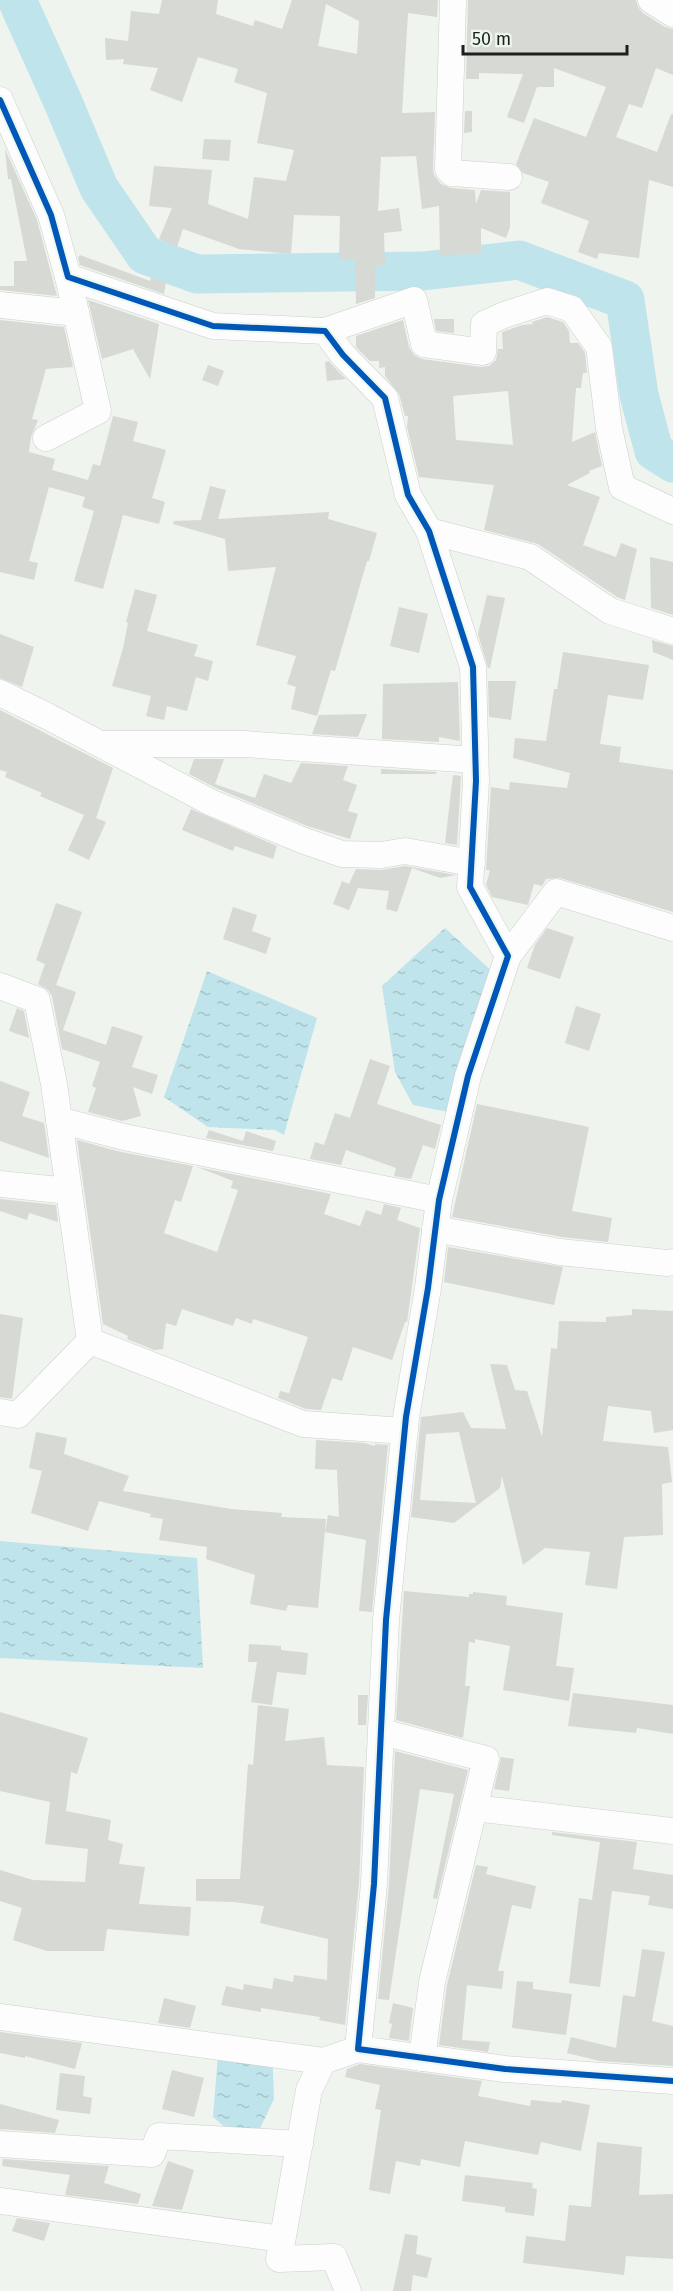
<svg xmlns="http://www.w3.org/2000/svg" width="673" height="2291" viewBox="0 0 673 2291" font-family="'Fira Sans',sans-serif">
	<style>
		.water { fill: url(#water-ripples) }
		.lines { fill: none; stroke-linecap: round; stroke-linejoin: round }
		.river { stroke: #c0e4eb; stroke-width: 39 }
		.building { fill: #d6d9d4; fill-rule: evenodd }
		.minor-casing { stroke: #ccd0cc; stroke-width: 27 }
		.minor { stroke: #fdfdfd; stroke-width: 26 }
		.cycleway-casing { stroke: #ecf7ee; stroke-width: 10 }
		.cycleway { stroke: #0057b8; stroke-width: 6 }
	</style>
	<defs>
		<pattern id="water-ripples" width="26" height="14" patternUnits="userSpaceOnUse" patternTransform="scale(1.5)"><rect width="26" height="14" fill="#c0e4eb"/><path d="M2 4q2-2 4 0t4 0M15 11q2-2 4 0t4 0" fill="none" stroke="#a5c3c9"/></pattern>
	</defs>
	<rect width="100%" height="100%" fill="#eff4ef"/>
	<!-- water -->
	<g class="water">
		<path d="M445 928 495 974 448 1112 413 1105 395 1072 382 986Z"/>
		<path d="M207 971 317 1018 284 1135 275 1130 208 1127 164 1097Z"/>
		<path d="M0 1541 197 1558 203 1668 0 1658Z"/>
		<path d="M219 2042 272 2044 274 2099 253 2143 232 2133 213 2117Z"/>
	</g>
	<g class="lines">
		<!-- river -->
		<path class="river" d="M17 0 63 102 99 188 145 255 197 274 423 271 519 260 625 300 639 395 654 451 673 463"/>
	</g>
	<!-- building -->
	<g class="building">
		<path d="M162 0H218L216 14 253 26 255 20 282 29 292 0H438L437 17 408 13 402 113 435 112 433 169 434 175 441 184 451 188 475 190 476 204 481 190 510 192V227L506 238 481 228V254L440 255 439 206 422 209 416 156 381 157 378 211 399 208 402 231 384 233 385 265H375V298L356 304 355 260 339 259 340 216 294 215 291 254 239 249 183 229 177 247 159 239 172 208 149 206 154 166 212 170 208 204 248 219 254 177 286 181 294 150 257 143 267 93 234 82 238 69 198 57 182 102 150 90 158 68 123 64 124 59 106 60 105 38 128 41 131 11 159 14ZM326 4 359 21 357 54 318 46Z"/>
		<path d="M468 0H636L638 7 643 13 665 27 673 29V75L656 68 642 108 629 104 616 137 657 152 671 114H673V187L649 180 639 258 599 253 597 259 578 252 589 221 541 203 549 182 523 173 516 164 534 118 586 137 606 87 554 68V87H537L524 123 507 117 523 74 479 73V79H466Z"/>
		<path d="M465 111H472V132L464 133Z"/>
		<path d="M204 139 231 140 229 161 202 159Z"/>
		<path d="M5 149 37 220 57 296 0 290V286H14V261H27L11 179H8Z"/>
		<path d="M80 255 150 281 151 278 166 282 164 294 80 265 78 258Z"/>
		<path d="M88 300 159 324 150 379 133 349 102 359Z"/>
		<path d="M547 317 563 322 569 331 570 343H578L585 353 587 373H583L581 388H576L572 442 595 432 602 466 589 471 590 473 567 485 600 497 583 545 616 557 621 543 637 549 625 600 617 597 538 544 484 530 494 485 419 477 407 427 408 416H405L399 394 385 376V367L379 368V361H370L356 347V336L403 320 409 347 414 355 422 359 481 367 489 366 496 360 498 349H503L502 332 522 325 533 324 532 322ZM508 391 513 445 456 440 453 396Z"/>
		<path d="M434 319H454V333L436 331Z"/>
		<path d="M0 320 64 327 73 367 46 369 32 419 38 420 31 437 29 452 55 459 52 470 88 480 93 464 100 466 113 416 138 422 133 441 166 450 152 498 165 502 159 524 123 515 103 589 74 581 94 511 82 507 85 497 49 487 29 561 38 563 34 580 0 572Z"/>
		<path d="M329 361 332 365 346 379 327 381 325 362Z"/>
		<path d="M208 365 224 371 218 386 202 380Z"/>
		<path d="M210 486 226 490 218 519 329 512 328 519 377 533 369 561H367L335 671 331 670 317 716 291 709 296 687 287 684 296 656 256 645 276 567 228 571 225 539 173 524 174 521 201 520Z"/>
		<path d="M650 557 673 562V615L651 608Z"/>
		<path d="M135 589 157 595 147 631 198 645 194 656 213 661 208 681 196 677 187 711 167 706 164 720 146 716 151 696 112 686 123 648 128 623 126 622Z"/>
		<path d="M487 595 505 598 490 668H488L478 634Z"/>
		<path d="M399 607 428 614 419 653 390 646Z"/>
		<path d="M0 634 34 647 22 687 0 678Z"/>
		<path d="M652 640 673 646V660L653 652Z"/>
		<path d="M563 652 649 665 643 700 608 695 600 744 621 747 619 762 673 770V912L560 878 546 879 542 886 534 884 528 905 492 897 486 885 490 870H486L491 787 509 790 510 782 567 788 570 773 513 758 515 738 546 741 554 689H557Z"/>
		<path d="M488 681H516L511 720 489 717Z"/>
		<path d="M458 682 460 741 439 737V742L382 739 383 684Z"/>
		<path d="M0 710 113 768 96 818 106 822 89 860 68 850 84 815 40 796 42 793 5 777 7 772 0 770Z"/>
		<path d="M367 714 358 737 312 734 319 715Z"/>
		<path d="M194 759H224L215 784 255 798 264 774 291 783 301 763 348 766 343 780 357 785 348 811 358 814 350 839 307 826 218 789 189 774Z"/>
		<path d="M381 769 437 772 436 774H381Z"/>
		<path d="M453 775 461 776 457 845 445 843Z"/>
		<path d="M191 809 277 846 273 859 235 846 233 851 182 830Z"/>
		<path d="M405 866 456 875 440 878 412 868 397 912 386 909 389 891 358 888 349 910 333 904 342 881 349 884 356 869 381 870Z"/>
		<path d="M56 903 82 912 56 985 76 992 63 1030 106 1045 112 1026 143 1036 132 1067 158 1075 152 1094 133 1087 141 1116 122 1121 88 1112 96 1088 92 1086 100 1062 62 1049 52 996 48 990 38 984 45 964 36 960Z"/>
		<path d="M233 907 257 915 252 931 271 938 266 954 223 939Z"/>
		<path d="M547 928 574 937 560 979 527 968 535 945Z"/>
		<path d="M576 1006 601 1014 589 1051 565 1043Z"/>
		<path d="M17 1008 24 1011 29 1038 9 1031Z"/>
		<path d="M370 1059 390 1066 377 1104 441 1125 435 1149 423 1145 411 1179 394 1176 396 1168 346 1150 341 1165 310 1159 315 1142 324 1145 335 1113 350 1118Z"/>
		<path d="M0 1081 30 1092 22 1116 44 1123 49 1158 0 1141Z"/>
		<path d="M477 1104 589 1127 572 1211 612 1218 608 1242 562 1237 452 1217Z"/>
		<path d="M209 1130 243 1141 246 1131 276 1141 273 1151 206 1138Z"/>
		<path d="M77 1140 121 1152 193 1166 181 1202 175 1200 164 1233 217 1252 238 1190 231 1188 233 1181 197 1167 331 1194 324 1214 360 1226 366 1210 381 1215 384 1204 401 1208 397 1220 420 1228 407 1322H405L392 1360 353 1347 342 1381 332 1378 321 1410 306 1409 278 1398 280 1391 289 1393 308 1337 253 1319 252 1324 236 1318 233 1326 182 1309 176 1326 166 1323 163 1349 154 1350 127 1339 128 1336 103 1324Z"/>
		<path d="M0 1199 56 1205 58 1222 29 1213 27 1220 0 1211Z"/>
		<path d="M448 1247 563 1267 554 1305 444 1282Z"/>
		<path d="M632 1309 673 1311V1430L654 1433 651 1411 608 1406 603 1441 668 1447 672 1482 662 1484 663 1535 624 1537 617 1589 585 1585 590 1552 545 1548 523 1565 502 1476 500 1488 454 1523 411 1517 421 1417 463 1412 471 1428 506 1429 490 1364 507 1365 515 1390 527 1391 542 1437 551 1348 557 1349 559 1321 606 1322V1317L632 1315ZM459 1432 476 1503 420 1500 426 1434Z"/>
		<path d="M0 1314 23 1318 12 1399 0 1397Z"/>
		<path d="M36 1432 67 1438 64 1454 129 1476 123 1491 231 1509 282 1513 281 1517 326 1519 318 1608 288 1605 286 1611 250 1604 255 1575 206 1559 207 1547 159 1540 163 1519 150 1517 151 1514 99 1501 88 1531 31 1513 42 1471 29 1468Z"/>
		<path d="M316 1440 364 1443 375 1446V1444L388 1445 372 1612 359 1611 366 1540 325 1532 328 1515 339 1517 337 1470 315 1469Z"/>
		<path d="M404 1591 469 1597V1594H473V1592L507 1596 506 1605 563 1613 556 1666 574 1668 569 1701 503 1690 510 1646 475 1639V1643L469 1642 465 1686H470L463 1738 396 1720Z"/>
		<path d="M249 1644 281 1646V1650L308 1653 306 1675 277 1672 272 1705 251 1702 257 1662H248Z"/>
		<path d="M573 1693 673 1705V1734L637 1728 636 1733 568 1726Z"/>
		<path d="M358 1695H368L366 1725H358Z"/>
		<path d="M258 1705 289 1709 285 1741 324 1737 327 1765 364 1767 359 1883 345 2025 319 2020 320 2017 261 2008V2012L221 2005 226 1986 243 1990 244 1984 272 1989 274 1978 293 1982 294 1975 327 1980 328 1939 260 1923 264 1906 234 1902 196 1901V1879H240L248 1764 253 1765Z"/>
		<path d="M0 1712 88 1738 77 1774 71 1772 66 1811 111 1820 108 1840 123 1844 119 1864 145 1867 139 1904 191 1907 189 1936 107 1929 104 1951H47L13 1940 22 1908 0 1901V1870L33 1880 85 1882 88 1849 45 1844 50 1802 0 1791Z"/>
		<path d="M395 1751 468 1770 437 1899 433 1898 454 1794 420 1789 389 2000 378 1999 389 1885Z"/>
		<path d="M501 1757 514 1759 509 1791 494 1789Z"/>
		<path d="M552 1832 637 1842 633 1869 673 1875V1909L648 1905 650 1896 612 1891 600 1987 569 1983 579 1898 592 1900 600 1842 552 1835Z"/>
		<path d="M476 1865 488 1867 486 1874 536 1886 531 1909 512 1905 498 1971H504L502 1989 467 1985 462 2040 490 2042 488 2052 439 2045 447 1985Z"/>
		<path d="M642 1949 665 1952 652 2021 673 2026V2066L600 2061 567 2053 571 2037 616 2048 623 1995 635 1997Z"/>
		<path d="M517 1981 533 1982V1989L572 1994 566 2035 512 2028Z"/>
		<path d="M164 1998 196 2006 190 2028 158 2023Z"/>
		<path d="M393 2003 413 2008 409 2041 389 2038 392 2024 389 2023Z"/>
		<path d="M0 2032 82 2043 75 2069 25 2056V2058L0 2053Z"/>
		<path d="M360 2064 482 2081 478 2096 530 2106 531 2100 561 2103 562 2100 590 2105 581 2151 541 2142 538 2155 465 2141 460 2167 421 2159 420 2166 396 2161 390 2194 369 2190 381 2110 375 2109 380 2085 345 2077 347 2069Z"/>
		<path d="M172 2070 204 2078 194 2117 162 2109Z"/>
		<path d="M60 2073 85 2076 83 2096 92 2098 90 2114 56 2110Z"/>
		<path d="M0 2104 59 2120 55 2133 0 2129Z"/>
		<path d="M597 2142 642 2147 639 2195 673 2194V2259L626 2256 624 2275 523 2263 526 2236 565 2241 569 2205 591 2207Z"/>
		<path d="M3 2159 109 2166 104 2183 141 2194 138 2204 65 2195 70 2175 2 2166Z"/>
		<path d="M168 2161 194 2170 182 2210 152 2206Z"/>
		<path d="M465 2175 533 2183 532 2188 537 2189 534 2216 505 2212V2207L462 2201Z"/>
		<path d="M17 2218 50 2223 44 2241 12 2231Z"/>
		<path d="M405 2234 418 2236 416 2254 432 2258 427 2278 413 2275 411 2291H393Z"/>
	</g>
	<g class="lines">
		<defs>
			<g id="minor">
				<path d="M453 0 448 169 452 173 509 177"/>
				<path d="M651 0 673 14"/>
				<path d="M0 100 51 215 68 277 213 326 325 331 343 355 385 398 408 495 429 531 473 667 476 781 470 887 508 956 468 1076 439 1200 428 1288 406 1417 386 1620 374 1884 358 2049 505 2069 673 2081"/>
				<path d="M0 305 76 313"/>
				<path d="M325 331 414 300 424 344 483 352 484 324 504 315 547 301 572 309 599 347 609 428 622 487 673 511"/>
				<path d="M46 438 98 411 68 277"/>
				<path d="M429 531 530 557 610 611 673 631"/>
				<path d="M0 693 47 716 212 803 302 840 342 854 381 855 405 851 472 863"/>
				<path d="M102 744H244L475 760"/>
				<path d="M508 956 556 892 673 928"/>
				<path d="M0 986 37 1000 54 1084 90 1341 303 1424 405 1431"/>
				<path d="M59 1120 124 1137 439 1200"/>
				<path d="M0 1184 69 1191"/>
				<path d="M435 1229 560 1252 667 1263 673 1262"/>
				<path d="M0 1412 18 1415 90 1341"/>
				<path d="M382 1732 486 1759 432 1982 422 2058"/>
				<path d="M474 1808 673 1831"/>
				<path d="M0 2017 323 2061"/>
				<path d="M0 2144 152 2154 159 2136 300 2144"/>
				<path d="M0 2201 282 2239"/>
				<path d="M348 2291 334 2257 279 2259 309 2090 323 2061 358 2049"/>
			</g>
		</defs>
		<!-- minor casing -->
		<use href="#minor" class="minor-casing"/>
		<!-- minor -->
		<use href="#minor" class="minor"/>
		<defs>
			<path id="cycleway" d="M0 100 51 215 68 277 213 326 325 331 343 355 385 398 408 495 429 531 473 667 476 781 470 887 508 956 468 1076 439 1200 428 1288 406 1417 386 1620 374 1884 358 2049 505 2069 673 2081"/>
		</defs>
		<!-- cycleway casing -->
		<use href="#cycleway" class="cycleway-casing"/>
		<!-- cycleway -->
		<use href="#cycleway" class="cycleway"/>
	</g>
	<!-- scale -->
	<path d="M463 45v9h164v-9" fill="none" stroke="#1d211e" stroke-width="3"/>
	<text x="472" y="45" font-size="18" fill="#1d211e" stroke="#ecf7ee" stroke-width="4.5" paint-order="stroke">50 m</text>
</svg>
